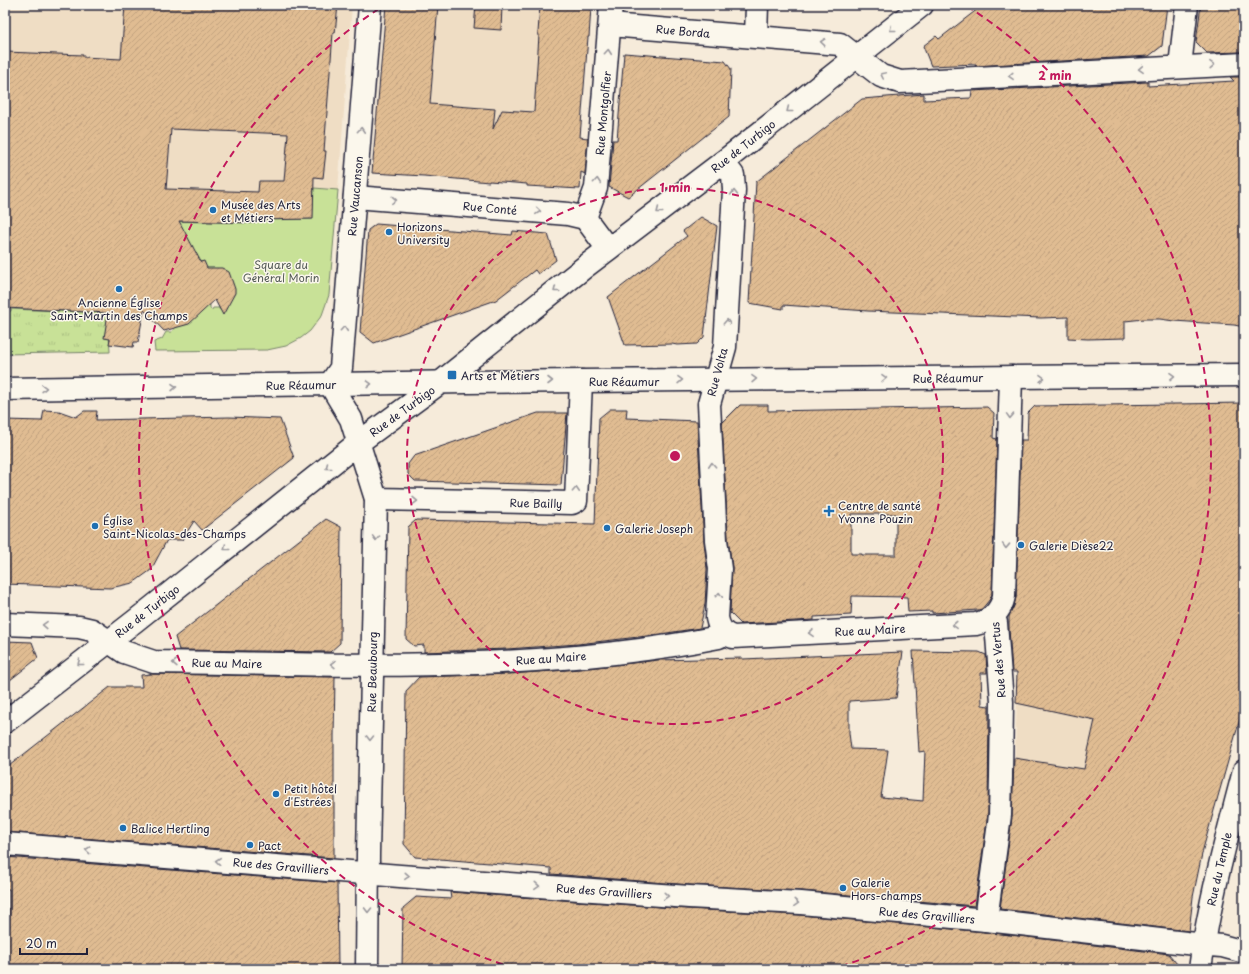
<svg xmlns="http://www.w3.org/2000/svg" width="1249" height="974" viewBox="0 0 1249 974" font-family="'Playpen Sans',sans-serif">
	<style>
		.built { fill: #efddc4 }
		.grass { fill: url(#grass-tufts); stroke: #758269 }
		.park { fill: #c8e197; stroke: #758269 }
		.building { fill: url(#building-hatch); stroke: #22223b; fill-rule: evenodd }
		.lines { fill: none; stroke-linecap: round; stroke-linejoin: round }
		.minor-casing { stroke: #22223b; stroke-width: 25 }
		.major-casing { stroke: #22223b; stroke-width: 25 }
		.minor { stroke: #fbf7ec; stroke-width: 22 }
		.major { stroke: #fbf7ec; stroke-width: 22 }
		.oneway { stroke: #99979c }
		.ring { fill: none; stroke: #c2185b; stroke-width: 2; stroke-dasharray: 7 5 }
		.poi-dot { fill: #1f6fb2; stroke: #fbf7ec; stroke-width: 1.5 }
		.labels { text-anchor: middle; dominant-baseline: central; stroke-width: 3; stroke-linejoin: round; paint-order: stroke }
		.street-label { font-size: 11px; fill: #22223b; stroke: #fbf7ec }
		.poi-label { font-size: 11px; fill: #22223b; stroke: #fbf7ec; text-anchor: start }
		.park-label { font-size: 11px; fill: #545b57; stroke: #fbf7ec }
		.centre { fill: #c2185b; stroke: #fbf7ec; stroke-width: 2 }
		.ring-label { font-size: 12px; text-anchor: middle; font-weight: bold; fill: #c2185b; stroke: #fbf7ec; stroke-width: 3; stroke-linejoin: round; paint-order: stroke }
	</style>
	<defs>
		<pattern id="grass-tufts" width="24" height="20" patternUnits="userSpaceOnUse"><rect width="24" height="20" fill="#c8e197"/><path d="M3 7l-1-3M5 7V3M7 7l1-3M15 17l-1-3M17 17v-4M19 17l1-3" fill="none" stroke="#acc183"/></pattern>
		<pattern id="building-hatch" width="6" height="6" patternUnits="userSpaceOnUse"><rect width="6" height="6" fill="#e0bc92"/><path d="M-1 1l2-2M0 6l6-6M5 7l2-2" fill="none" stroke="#c0a17f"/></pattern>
	</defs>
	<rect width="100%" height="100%" fill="#f6ebda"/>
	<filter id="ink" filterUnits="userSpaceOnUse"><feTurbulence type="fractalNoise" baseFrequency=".025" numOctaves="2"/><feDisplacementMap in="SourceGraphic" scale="8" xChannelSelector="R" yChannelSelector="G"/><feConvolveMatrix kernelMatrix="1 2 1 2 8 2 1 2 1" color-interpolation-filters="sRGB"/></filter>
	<g filter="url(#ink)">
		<!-- built -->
		<g class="built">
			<path d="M5 5H352L338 190 314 188 313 219 256 220 255 223 167 221 5 247Z"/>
			<path d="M386 5H590V7H591L589 37H588L580 137H584L580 189 527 186V184L490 181 489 182 425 176 372 173Z"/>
			<path d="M1018 673 1126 695 1077 800 1014 777Z"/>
		</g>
		<!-- grass -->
		<path class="grass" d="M11 309 108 313 110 352 5 354V322L9 318 8 311H11Z"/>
		<!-- park -->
		<path class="park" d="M314 188 338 190 329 295 322 315 310 331 301 338 286 346 267 350 155 351 154 342 162 339 166 332H171L201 304 210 305V309L212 310 213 308H219L220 310 204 273 202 262 199 260 192 248 193 246 191 247 167 221 255 223 256 220 312 219Z"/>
		<!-- building -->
		<g class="building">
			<path d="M125 5H338L335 33H333L324 151H326L323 178 314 177 313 219 256 220 255 223 179 221 201 262 204 261 207 268H222L229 272 235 289V293L223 315 215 300 189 324 164 331 144 310 138 342H134L133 347 109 344 110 339 104 338 108 313 5 308V52L83 55V57L121 59ZM171 129 288 134 284 181H259L258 192 166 189Z"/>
			<path d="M386 5H438L430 104 495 109 493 129 502 110 534 112 539 35 538 33 540 5H590V7H591L589 37H588L580 137 588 138 585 174 581 172 580 189 527 186V184L489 181V182L424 176 372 173Z"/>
			<path d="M476 5H502L501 30 474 28Z"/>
			<path d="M983 5H1167L1162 46 1149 56 975 66 976 64 931 66 923 46 936 36 939 39Z"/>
			<path d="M1201 5H1244V52L1207 53 1196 42Z"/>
			<path d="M624 53 725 61 731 69 729 117 628 197 609 187 613 140H617Z"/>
			<path d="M1230 77H1244V327L1234 325 1174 321 1160 319H1144L1125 321V338L1088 339 1068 338V317L1041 318 868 311 783 305V309L749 303 756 182 862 99 924 94V100L971 98 972 91 1148 82V86L1234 81Z"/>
			<path d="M701 217 717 226 704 337 697 344 677 345 672 344 625 345 608 297 687 236 683 231Z"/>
			<path d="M376 224 512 235 513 231 548 234 556 260 538 274 535 270 496 300 374 343 360 332 368 230Z"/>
			<path d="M1244 403V705L1203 849 1193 897 1189 931 1000 909 1012 817 1014 758 1084 769 1095 720 1016 703 1017 672H1012L1009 629V616L1014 606 1016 597 1021 440H1027L1028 413 1035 406Z"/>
			<path d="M740 405H768V411L987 407 994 413 993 438 997 439 992 594 990 599 982 609 978 610 932 613V611L908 612 907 597 852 596 851 615 814 617V620L741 624 730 613 732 567 728 539 722 423ZM851 514H896V555H862V554H851Z"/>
			<path d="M610 409H627L626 418 697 421 704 541 707 569 705 604 700 628 647 636 578 644 507 649 424 652V645L414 646 406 639 408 527 416 520 595 524 599 418Z"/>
			<path d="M44 410 59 411 76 417 84 411H97L96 420 229 417 280 419 294 458 202 530 194 521 182 540H167L151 570 133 583 110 588 5 584V420L42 421Z"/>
			<path d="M538 413H567L561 485 415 481 408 474V464L414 456Z"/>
			<path d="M326 519 341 527 340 643 330 652 179 650 175 637Z"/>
			<path d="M5 641 32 642 38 658 5 684Z"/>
			<path d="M913 651 979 652 986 655 987 673H981L982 705 989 706 988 814 975 906 802 891 690 885 551 874V868L415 857 404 844 406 691 419 677 509 674 580 669 658 660 742 658 743 659 903 652 896 698 849 701V733L851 749 888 750 881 797 923 801 925 751 919 752Z"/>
			<path d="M152 674 335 677 334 736V858L5 832V769L110 687H142L141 675Z"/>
			<path d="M5 857 337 883 338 969H5V928H9V889H5Z"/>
			<path d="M450 892 688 909 800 915 985 932 1169 954 1181 969H402L403 908 416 897 451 899Z"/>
		</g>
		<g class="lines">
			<defs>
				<g id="minor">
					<path d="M610 25 840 44 881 76 900 82 1244 64"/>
					<path d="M756 36 757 5"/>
					<path d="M1180 66 1187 5"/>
					<path d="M723 162 733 175 734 190 725 347 709 404 716 540 720 569 717 618C719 628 723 634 733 637L976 624C991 621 1001 611 1004 596L1011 377"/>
					<path d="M355 197 568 214 585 218 608 249"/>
					<path d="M585 218 596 188 611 5"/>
					<path d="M330 384 341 368 370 5"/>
					<path d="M376 499 572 503 576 501 581 381"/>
					<path d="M5 624 79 627 92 630 124 652 154 662C342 664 533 674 719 637L723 632"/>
					<path d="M5 722 135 621 358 443"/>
					<path d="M5 844 400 876 689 897 801 903 986 920 1186 943 1222 946 1244 952"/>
					<path d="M986 920 1000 815 1001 777 1002 702 996 623 993 617"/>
					<path d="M1200 969C1209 902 1227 836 1244 771"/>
				</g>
				<g id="major">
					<path d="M330 384 351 419 376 499 368 854 367 969"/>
					<path d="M5 389 468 382 1244 375"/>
					<path d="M358 443 441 382 586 266 723 162 922 5"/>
				</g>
			</defs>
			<!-- minor casing -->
			<use href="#minor" class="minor-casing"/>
			<!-- major casing -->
			<use href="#major" class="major-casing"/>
			<!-- minor -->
			<use href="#minor" class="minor"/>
			<!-- major -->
			<use href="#major" class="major"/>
		</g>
		<!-- one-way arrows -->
		<defs><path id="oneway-chevron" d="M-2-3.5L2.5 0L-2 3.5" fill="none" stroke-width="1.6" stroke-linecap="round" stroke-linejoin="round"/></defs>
		<g class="oneway">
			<use href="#oneway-chevron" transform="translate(892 29) rotate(141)"/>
			<use href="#oneway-chevron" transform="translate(823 42) rotate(-175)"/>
			<use href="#oneway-chevron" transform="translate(608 52) rotate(-85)"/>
			<use href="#oneway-chevron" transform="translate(1212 65) rotate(-2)"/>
			<use href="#oneway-chevron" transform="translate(1141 69) rotate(177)"/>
			<use href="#oneway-chevron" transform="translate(883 75) rotate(-154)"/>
			<use href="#oneway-chevron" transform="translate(1011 76) rotate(177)"/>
			<use href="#oneway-chevron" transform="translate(789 110) rotate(142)"/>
			<use href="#oneway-chevron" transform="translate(361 130) rotate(-86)"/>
			<use href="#oneway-chevron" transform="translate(597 181) rotate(-85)"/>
			<use href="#oneway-chevron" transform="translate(734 193) rotate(-90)"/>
			<use href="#oneway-chevron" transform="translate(394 200) rotate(4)"/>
			<use href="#oneway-chevron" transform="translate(538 211) rotate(5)"/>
			<use href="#oneway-chevron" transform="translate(659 211) rotate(142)"/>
			<use href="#oneway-chevron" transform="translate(556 290) rotate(142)"/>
			<use href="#oneway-chevron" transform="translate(727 322) rotate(-87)"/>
			<use href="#oneway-chevron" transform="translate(344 329) rotate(-85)"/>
			<use href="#oneway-chevron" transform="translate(1172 376) rotate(-1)"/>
			<use href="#oneway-chevron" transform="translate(884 378) rotate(-1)"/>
			<use href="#oneway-chevron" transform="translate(1042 378) rotate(-1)"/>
			<use href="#oneway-chevron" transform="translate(754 379) rotate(-1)"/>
			<use href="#oneway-chevron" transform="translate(680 380) rotate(-1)"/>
			<use href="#oneway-chevron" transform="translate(550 381)"/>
			<use href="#oneway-chevron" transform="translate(369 384) rotate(-2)"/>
			<use href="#oneway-chevron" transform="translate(174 387) rotate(-1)"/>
			<use href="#oneway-chevron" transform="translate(44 388) rotate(-1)"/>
			<use href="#oneway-chevron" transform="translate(1010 416) rotate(92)"/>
			<use href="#oneway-chevron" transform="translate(712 465) rotate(-93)"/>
			<use href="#oneway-chevron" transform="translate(328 467) rotate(143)"/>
			<use href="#oneway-chevron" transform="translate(576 490) rotate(-87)"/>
			<use href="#oneway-chevron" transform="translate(415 501) rotate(1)"/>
			<use href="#oneway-chevron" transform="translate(376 538) rotate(92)"/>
			<use href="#oneway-chevron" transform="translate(1006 546) rotate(92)"/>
			<use href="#oneway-chevron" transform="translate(226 548) rotate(141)"/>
			<use href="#oneway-chevron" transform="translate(719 595) rotate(-86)"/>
			<use href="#oneway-chevron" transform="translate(45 625) rotate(-178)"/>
			<use href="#oneway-chevron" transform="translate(955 625) rotate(177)"/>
			<use href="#oneway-chevron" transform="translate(811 633) rotate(177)"/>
			<use href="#oneway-chevron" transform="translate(80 663) rotate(142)"/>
			<use href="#oneway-chevron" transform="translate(175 663) rotate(-179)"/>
			<use href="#oneway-chevron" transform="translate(333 664) rotate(-179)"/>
			<use href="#oneway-chevron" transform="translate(370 738) rotate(91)"/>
			<use href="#oneway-chevron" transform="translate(88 850) rotate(-175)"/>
			<use href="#oneway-chevron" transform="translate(218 861) rotate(-175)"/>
			<use href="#oneway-chevron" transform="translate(407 876) rotate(4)"/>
			<use href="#oneway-chevron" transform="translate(537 886) rotate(4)"/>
			<use href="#oneway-chevron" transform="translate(666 896) rotate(4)"/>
			<use href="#oneway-chevron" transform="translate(796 903) rotate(3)"/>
			<use href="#oneway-chevron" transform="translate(368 910) rotate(91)"/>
		</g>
	</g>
	<!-- distance rings -->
	<g class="ring">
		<circle cx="675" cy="456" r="268"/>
		<path d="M514 968A537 537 0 0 1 383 6M967 6A537 537 0 0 1 836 968"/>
	</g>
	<!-- markers -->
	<g class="poi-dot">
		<circle cx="213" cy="210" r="4"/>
		<circle cx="389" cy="232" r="4"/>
		<circle cx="119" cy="289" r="4"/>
		<rect x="447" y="370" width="10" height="10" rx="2"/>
		<path d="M827 505h4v4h4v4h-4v4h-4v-4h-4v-4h4z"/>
		<circle cx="95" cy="526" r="4"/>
		<circle cx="607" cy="528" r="4"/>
		<circle cx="1021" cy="545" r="4"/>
		<circle cx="276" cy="794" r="4"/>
		<circle cx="123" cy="828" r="4"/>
		<circle cx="250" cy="845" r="4"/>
		<circle cx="843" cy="888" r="4"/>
	</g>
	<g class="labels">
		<!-- street labels -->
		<g class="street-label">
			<text transform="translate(683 31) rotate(5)">Rue Borda</text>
			<text transform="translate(603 113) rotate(-85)">Rue Montgolfier</text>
			<text transform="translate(743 146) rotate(-38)">Rue de Turbigo</text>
			<text transform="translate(355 196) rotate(-85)">Rue Vaucanson</text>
			<text transform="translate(490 208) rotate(5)">Rue Conté</text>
			<text transform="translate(717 372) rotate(-75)">Rue Volta</text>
			<text transform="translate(948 378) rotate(-1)">Rue Réaumur</text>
			<text x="624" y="381">Rue Réaumur</text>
			<text transform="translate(301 385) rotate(-1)">Rue Réaumur</text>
			<text transform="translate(402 411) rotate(-36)">Rue de Turbigo</text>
			<text transform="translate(536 503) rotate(1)">Rue Bailly</text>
			<text transform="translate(147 611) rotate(-38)">Rue de Turbigo</text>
			<text transform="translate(870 630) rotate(-3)">Rue au Maire</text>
			<text transform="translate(551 658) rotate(-4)">Rue au Maire</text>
			<text transform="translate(998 660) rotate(-95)">Rue des Vertus</text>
			<text transform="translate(227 663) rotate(1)">Rue au Maire</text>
			<text transform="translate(372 672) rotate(-89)">Rue Beaubourg</text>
			<text transform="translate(281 866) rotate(5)">Rue des Gravilliers</text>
			<text transform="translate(1219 869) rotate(-77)">Rue du Temple</text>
			<text transform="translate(604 891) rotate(4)">Rue des Gravilliers</text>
			<text transform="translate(927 915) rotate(5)">Rue des Gravilliers</text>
		</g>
		<!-- poi labels -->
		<g class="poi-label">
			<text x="221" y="204">Musée des Arts<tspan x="221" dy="13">et Métiers</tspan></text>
			<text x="397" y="226">Horizons<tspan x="397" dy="13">University</tspan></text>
			<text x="119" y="302" text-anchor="middle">Ancienne Église<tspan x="119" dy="13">Saint-Martin des Champs</tspan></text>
			<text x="461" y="375">Arts et Métiers</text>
			<text x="838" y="505">Centre de santé<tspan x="838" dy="13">Yvonne Pouzin</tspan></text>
			<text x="103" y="520">Église<tspan x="103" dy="13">Saint-Nicolas-des-Champs</tspan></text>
			<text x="615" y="528">Galerie Joseph</text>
			<text x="1029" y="545">Galerie Dièse22</text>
			<text x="284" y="788">Petit hôtel<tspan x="284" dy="13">d'Estrées</tspan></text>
			<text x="131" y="828">Balice Hertling</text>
			<text x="258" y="845">Pact</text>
			<text x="851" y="882">Galerie<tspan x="851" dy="13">Hors-champs</tspan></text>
		</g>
		<!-- park labels -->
		<g class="park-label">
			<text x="281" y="264">Square du<tspan x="281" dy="13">Général Morin</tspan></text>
		</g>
	</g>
	<circle cx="675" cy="456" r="6" class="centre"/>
	<g class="ring-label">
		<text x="1055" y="80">2 min</text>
		<text x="675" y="192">1 min</text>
	</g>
	<!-- margin -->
	<rect width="1249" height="974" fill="none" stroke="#fbf7ec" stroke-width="20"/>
	<rect x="10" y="10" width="1229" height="954" fill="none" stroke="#22223b" stroke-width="1.5" filter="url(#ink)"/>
	<!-- scale -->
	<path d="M20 948v6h67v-6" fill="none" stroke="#22223b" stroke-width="2"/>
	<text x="26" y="948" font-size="12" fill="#22223b" stroke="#fbf7ec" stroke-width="3" paint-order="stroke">20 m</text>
</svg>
